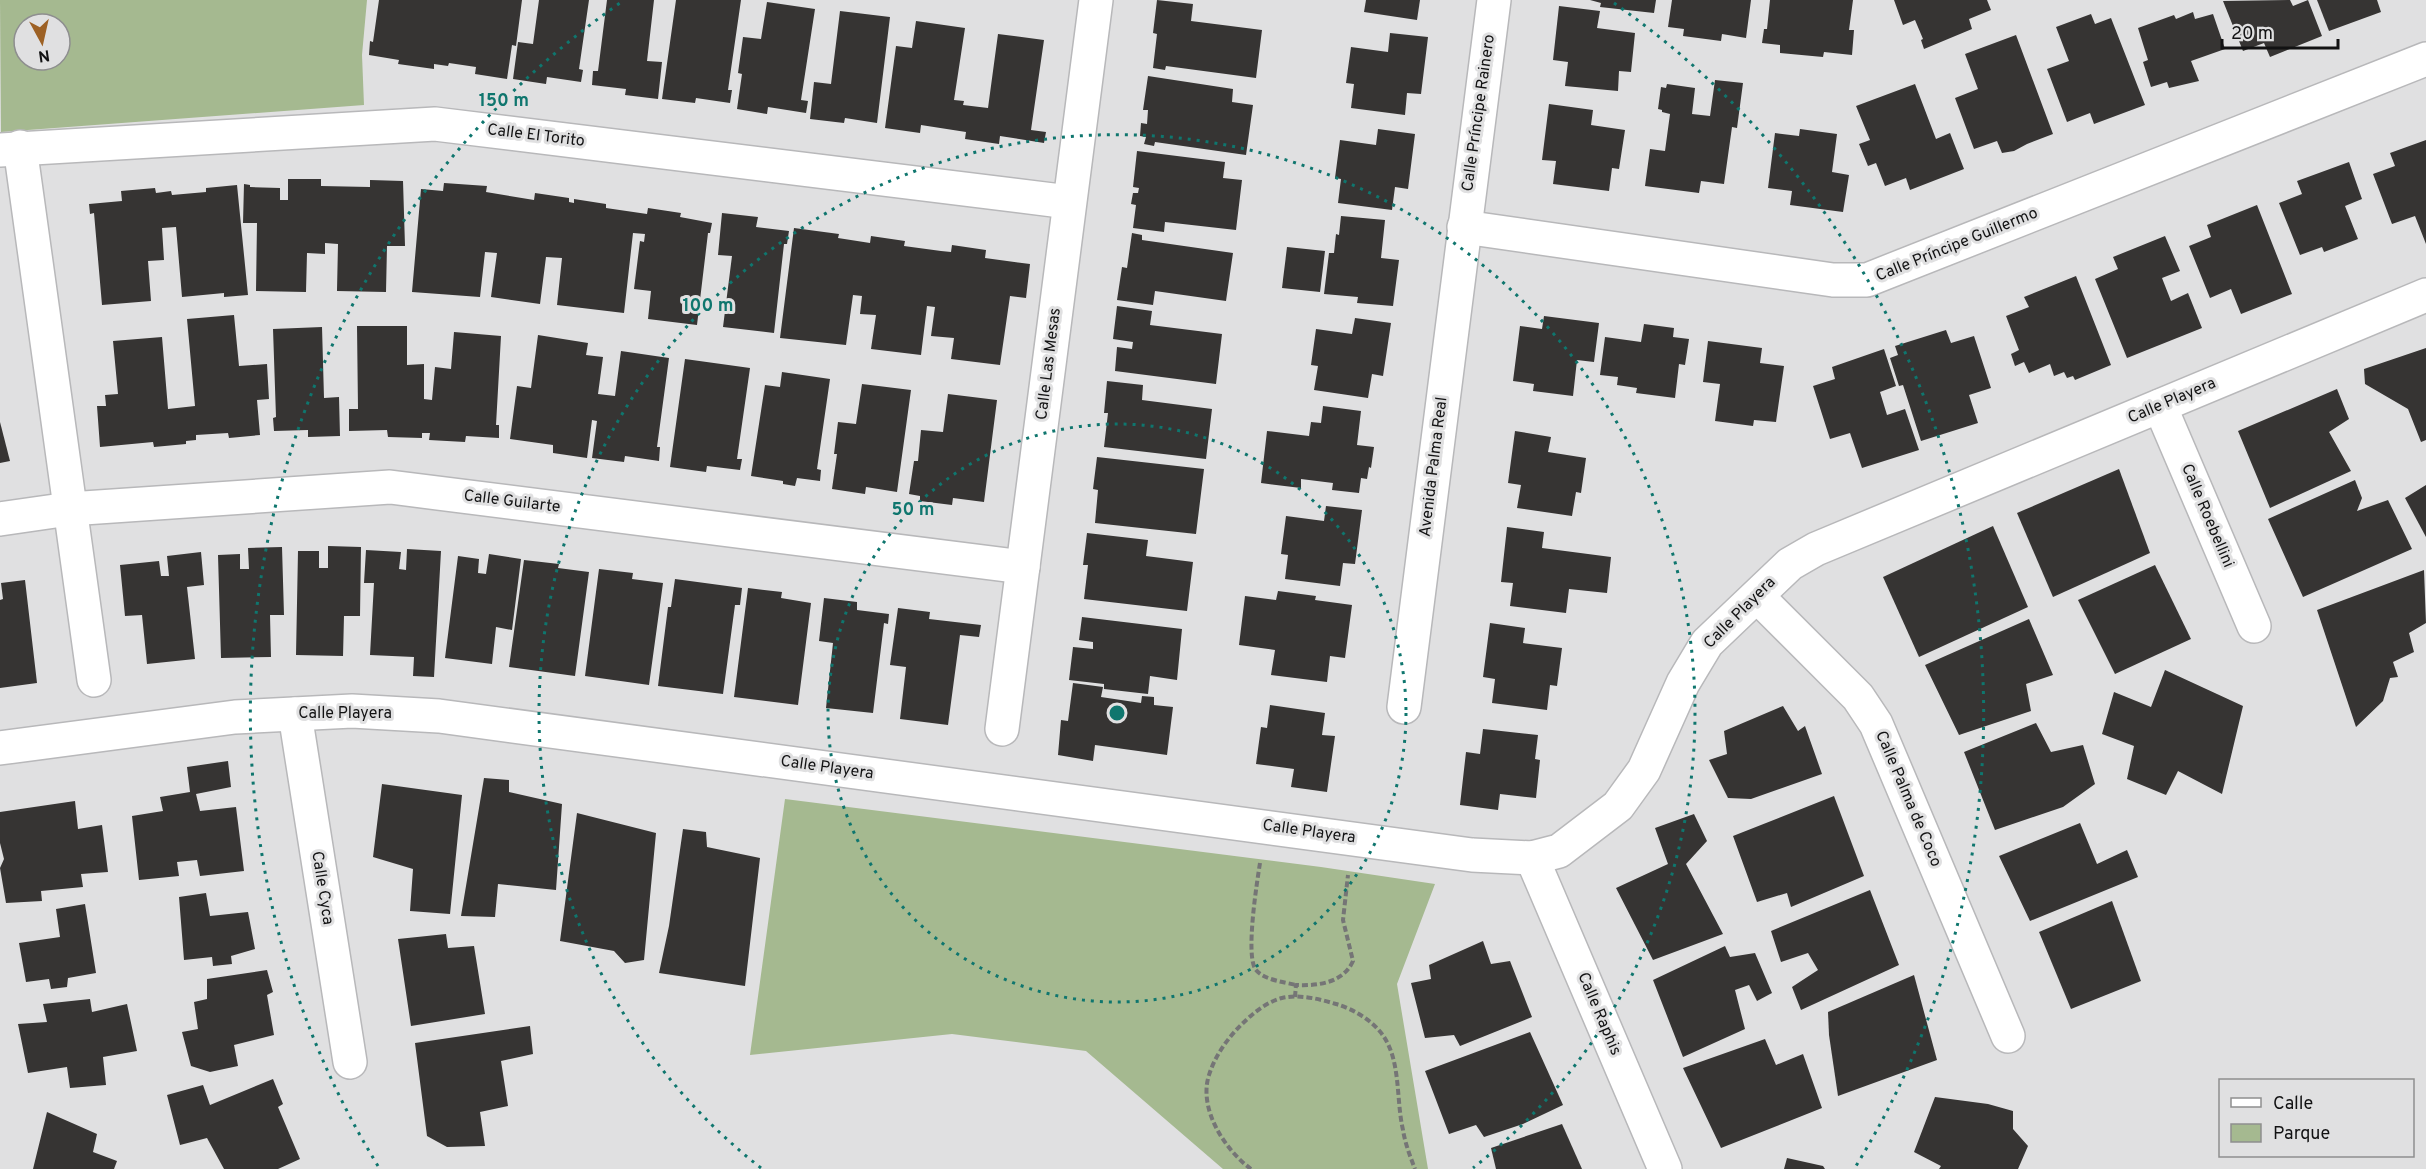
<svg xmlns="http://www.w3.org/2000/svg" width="2426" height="1169" viewBox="0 0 2426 1169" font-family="Overpass,sans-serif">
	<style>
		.green { fill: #a5b990; fill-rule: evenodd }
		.building { fill: #363433 }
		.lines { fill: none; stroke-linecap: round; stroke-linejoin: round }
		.street-casing { stroke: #b8b8ba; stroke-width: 36 }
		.path { stroke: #757576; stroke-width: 4; stroke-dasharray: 6 3; stroke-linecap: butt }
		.street { stroke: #fff; stroke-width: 33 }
		.ring { fill: none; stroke: #0f766e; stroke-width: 3; stroke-dasharray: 3 6 }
		.labels { text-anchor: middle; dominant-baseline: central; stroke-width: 6; stroke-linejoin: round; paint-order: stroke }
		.street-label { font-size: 16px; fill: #121213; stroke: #e0e0e1 }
		.centre { fill: #0f766e; stroke: #e0e0e1; stroke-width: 3 }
		.ring-label { font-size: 18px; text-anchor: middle; font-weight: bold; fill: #0f766e; stroke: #e0e0e1; stroke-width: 6; stroke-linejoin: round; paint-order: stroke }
	</style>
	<rect width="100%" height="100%" fill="#e0e0e1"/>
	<!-- green -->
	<g class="green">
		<path d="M0 0H367L362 55 364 105 1 132ZM24 24H60V60H24Z"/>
		<path d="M785 799 1321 867 1435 884 1397 984 1428 1169H1223L1086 1051 952 1034 750 1055Z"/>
	</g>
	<!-- building -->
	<g class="building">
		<path d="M379 0H522L516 46 512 45 507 79 475 74 476 67 449 63 448 66 434 64V69L398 64 399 60 369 55 370 41 373 42Z"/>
		<path d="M539 0H589L579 69 583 70 581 82 547 77 546 84 513 79 518 42 533 44Z"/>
		<path d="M607 0H654L647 61 662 62 658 99 625 95 626 89 592 85 593 71H598Z"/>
		<path d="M676 0H741L728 90H732L730 103 696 98 695 103 662 99Z"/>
		<path d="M1157 0 1193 4 1191 21 1262 30 1256 78 1166 66 1165 70 1153 68 1157 34 1153 33Z"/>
		<path d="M1366 0H1420L1417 20 1364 12Z"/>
		<path d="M1590 0H1656L1654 13 1600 7 1601 3Z"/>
		<path d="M1672 0H1751L1746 38 1722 34 1721 41 1683 36 1684 29 1668 27Z"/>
		<path d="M1770 0H1853L1849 30H1854L1852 55 1824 52 1823 57 1780 53V45L1762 43 1764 29H1767Z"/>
		<path d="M1894 0H1987L1991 10 1969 19 1972 29 1924 49 1921 40 1923 39 1915 20 1903 25Z"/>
		<path d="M2290 0 2293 6 2308 0 2322 36 2270 57 2264 43 2243 51 2223 1Z"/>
		<path d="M2317 0H2377L2381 12 2329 31Z"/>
		<path d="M767 2 815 9 801 100 808 101 806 113 768 107 767 114 737 109 742 74 738 73 743 37 761 39Z"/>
		<path d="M1559 6 1600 11 1597 28 1635 33 1631 72 1619 71 1618 91 1565 86 1568 62 1553 60Z"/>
		<path d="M840 11 890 17 877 123 845 118 844 123 810 119 814 82 831 84Z"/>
		<path d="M2193 12 2195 19 2213 14 2225 49 2191 61 2199 81 2169 88 2167 82 2151 87 2143 62 2148 60 2138 28 2174 15 2176 19Z"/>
		<path d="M2091 14 2095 24 2111 18 2145 105 2094 124 2090 113 2067 122 2047 69 2069 61 2056 27Z"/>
		<path d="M916 21 965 28 954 100 964 101 963 105 988 108 998 34 1044 40 1031 130 1046 132 1044 143 1000 136 999 144 965 139 966 132 921 125 920 133 885 128 896 46 912 48Z"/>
		<path d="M1390 33 1428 37 1421 94 1407 93 1405 115 1351 108 1354 84 1346 83 1351 47 1388 52Z"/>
		<path d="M2016 35 2053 134 2027 144 2014 151 2002 153 1997 141 1974 149 1955 98 1978 89 1965 54Z"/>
		<path d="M1148 76 1233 89 1232 102 1253 105 1246 155 1155 142 1154 146 1144 144 1146 137 1140 136 1141 123 1147 124 1148 110H1143Z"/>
		<path d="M1715 80 1743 83 1737 128 1732 127 1724 184 1701 181 1699 193 1645 186 1650 149 1665 151 1670 114 1662 112V110L1658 109 1661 87 1666 88 1667 84 1695 88 1692 114 1710 116Z"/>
		<path d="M1915 84 1936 139 1950 133 1964 169 1910 190 1906 178 1885 186 1876 163 1868 166 1859 144 1870 140 1856 106Z"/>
		<path d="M1549 104 1593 110 1591 125 1625 130 1619 169 1612 168 1609 191 1553 184 1556 161 1542 160Z"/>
		<path d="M1378 129 1415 134 1408 189 1395 187 1392 210 1338 203 1341 179 1335 178 1340 140 1376 145Z"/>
		<path d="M1800 129 1837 134 1832 172 1849 175 1843 212 1790 205 1792 191 1768 188 1775 133 1799 136Z"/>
		<path d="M2426 140V244L2415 216 2392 224 2373 174 2395 166 2390 153Z"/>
		<path d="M1137 151 1225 162 1223 178 1242 180 1236 230 1165 222 1164 232 1133 228 1136 205 1131 204 1133 193H1138L1139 188 1133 187Z"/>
		<path d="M2349 162 2362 199 2345 206 2358 239 2324 252 2322 247 2300 255 2279 203 2302 194 2297 181Z"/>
		<path d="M288 179H321V186L370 187V180L403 181 405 246H387L386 292 337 291 338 244 325 243V254L307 253 306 292 256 291 257 223H243L244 184 250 185V187L280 188V200H288Z"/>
		<path d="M444 183 487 186 486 192 534 200 535 193 569 198V202L574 203V199L606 204V208L647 214 648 208 681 213 680 217 712 223 710 233H708L697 325 648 319 651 291 634 289 640 241 644 242 645 234 633 233 624 313 557 305 562 258 546 257 540 304 491 297 497 253 485 252 480 297 412 292 421 189 443 191Z"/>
		<path d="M237 185 248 295 224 297V293L182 297 176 227 162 228 164 260 148 261 151 301 102 305 94 213 90 214 89 204 122 201 121 191 155 188 156 193 171 191 172 195 206 192V188Z"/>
		<path d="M2257 205 2292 294 2241 314 2231 289 2210 298 2189 246 2211 237 2207 225Z"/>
		<path d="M722 213 758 217 756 227 789 231 787 244H784L774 333 723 327 732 256 718 255Z"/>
		<path d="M1341 216 1385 220 1381 258 1399 260 1393 306 1357 303 1358 297 1324 294 1329 253H1334L1336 234 1339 235Z"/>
		<path d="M794 228 839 234 838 238 870 243 871 236 905 241 904 246 941 251 951 252 952 245 986 250 985 258 1030 264 1026 298 1010 296 1000 365 951 359 954 338 931 336 935 307 927 306 921 355 871 349 876 315 860 314 862 296 853 295 846 345 780 338Z"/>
		<path d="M1132 233 1142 235V240L1233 253 1226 301 1155 291 1153 305 1117 300 1122 267 1127 268Z"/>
		<path d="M2165 236 2180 271 2162 278 2171 301 2188 293 2202 328 2127 358 2095 279 2118 269 2113 257Z"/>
		<path d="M1287 247 1325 251 1320 292 1282 288Z"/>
		<path d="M2076 276 2111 365 2075 380 2073 376 2067 378 2064 372 2054 376 2050 364 2029 373 2024 362 2015 366 2011 354 2019 350 2006 316 2029 307 2024 297Z"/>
		<path d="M1117 306 1152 311 1150 325 1222 334 1216 384 1115 371 1117 347 1132 349 1133 342 1113 339Z"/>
		<path d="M234 315 239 366 267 364 269 399 257 400 260 435 229 438 228 433 196 435V440L186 441V444L154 447 153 442 100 447 97 406H106L105 395 118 394 113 341 162 337 168 409 195 406 187 319Z"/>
		<path d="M1544 316 1599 323 1594 362 1577 360 1573 396 1533 391 1534 384 1513 381 1520 326 1542 329Z"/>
		<path d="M1355 318 1391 323 1383 376 1372 374 1368 398 1314 390 1318 366 1311 365 1316 329 1352 334Z"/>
		<path d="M1644 324 1674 328 1673 337 1689 339 1685 365 1679 364 1675 398 1636 393 1637 388 1617 385 1618 377 1600 375 1605 337 1641 342Z"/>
		<path d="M357 326H407V365L424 364V399L432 400 435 367 451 369 454 332 501 336 496 425H499V438L466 436 465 442 429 440 430 433H422V438L388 437 387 430 349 431V409H358Z"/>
		<path d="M322 327 324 398 339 397 340 436 308 437V430L274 431 273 418 276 417 273 329Z"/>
		<path d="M1946 330 1951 343 1974 336 1991 388 1969 395 1978 423 1921 441 1903 385 1899 386 1890 358 1898 355 1895 346Z"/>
		<path d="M538 335 588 343 586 355 603 357 598 394 615 396 621 351 669 358 657 447H660L659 461 625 456 624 462 592 458 597 421 592 420 587 458 553 453V445L510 439 517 386 531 388Z"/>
		<path d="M1708 341 1762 348 1760 363 1784 366 1776 422 1754 420 1753 426 1715 421 1720 384 1703 382Z"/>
		<path d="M2426 348V440L2421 442 2408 409 2365 384 2364 369Z"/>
		<path d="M1884 349 1896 386 1880 392 1887 415 1905 409 1919 450 1862 468 1850 433 1830 439 1813 386 1835 379 1832 367Z"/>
		<path d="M685 359 750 368 737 459H742L740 470 707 466 706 472 670 467Z"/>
		<path d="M782 372 830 379 817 469 821 470 820 481 797 478 795 486 783 484V481L751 476 765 385 780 387Z"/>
		<path d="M1107 381 1143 385 1142 400 1212 409 1206 459 1104 447 1108 413H1104Z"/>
		<path d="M862 384 911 390 897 492 866 487 865 494 832 489 837 454H834L838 422 856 424Z"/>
		<path d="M2337 389 2349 419 2329 432 2351 471 2270 508 2238 431Z"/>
		<path d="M948 394 997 400 984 502 953 498 952 505 920 501V496L909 494 914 461H918L921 430 943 432Z"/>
		<path d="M1323 406 1361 411 1357 445 1374 447 1371 468 1369 467 1367 479 1361 478 1359 493 1332 490 1333 483 1301 479V488L1261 483 1267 431 1309 436 1311 422 1321 423Z"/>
		<path d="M0 422 10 461 0 463Z"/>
		<path d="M1515 431 1551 437 1548 452 1586 458 1581 493 1576 492 1572 516 1517 508 1521 485 1508 483Z"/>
		<path d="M1097 457 1204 469 1196 534 1095 523 1098 490 1093 489Z"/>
		<path d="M2119 469 2150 553 2053 597 2017 513Z"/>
		<path d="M2355 480 2362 498 2357 511 2388 500 2412 549 2303 597 2268 519Z"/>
		<path d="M2426 485V537L2405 498Z"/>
		<path d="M1326 506 1362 510 1355 564 1343 563 1340 586 1285 579 1288 555 1281 554 1286 516 1324 521Z"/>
		<path d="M1993 526 2028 607 1919 657 1883 577Z"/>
		<path d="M1507 527 1544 532 1542 548 1611 557 1607 593 1569 589 1566 613 1510 606 1513 583 1501 582Z"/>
		<path d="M1087 533 1148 540 1146 556 1193 562 1187 611 1084 599 1088 565H1083Z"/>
		<path d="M328 546 361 547 360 616H344L343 656 296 655 298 551H319V568H328Z"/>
		<path d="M282 547 284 615H270L271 657 221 658 218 555 240 554V569H249L248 548Z"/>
		<path d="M407 549 441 551 434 677 413 676 414 657 370 655 374 583H364L366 550 401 552 399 569 406 570Z"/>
		<path d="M201 552 204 585 187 587 195 659 147 664 142 615 125 616 120 565 159 561 161 576H169L167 556Z"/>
		<path d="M489 554 521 559 512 630 496 627 492 664 445 658 458 556 479 559 478 573 486 574Z"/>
		<path d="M524 560 559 564 558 568 589 572 575 676 509 667Z"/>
		<path d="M2155 565 2191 639 2115 674 2078 600Z"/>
		<path d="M599 569 633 573 632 579 663 583 649 685 585 676Z"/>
		<path d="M2424 570 2426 623 2409 633 2414 652 2393 662 2398 677 2390 678 2383 701 2356 727 2317 610Z"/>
		<path d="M675 579 742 588 740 605H735L723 694 658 686 668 607H671Z"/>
		<path d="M25 580 37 683 0 688V600L3 599 1 583Z"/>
		<path d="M748 588 782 592 781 598 811 603 798 705 734 697Z"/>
		<path d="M1278 591 1316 596 1315 600 1352 605 1345 658 1330 656 1327 682 1271 675 1275 650 1239 645 1245 596 1276 600Z"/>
		<path d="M824 598 857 602V610L889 614 888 624 884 623 873 713 826 708 833 643 819 641Z"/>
		<path d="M898 608 930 612 929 619 981 625 979 637 960 635 948 725 900 719 906 667 890 665Z"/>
		<path d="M1082 617 1182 629 1177 680 1150 676 1148 694 1104 689V684L1069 680 1073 647 1093 649V642L1079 640Z"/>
		<path d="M2029 619 2053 675 2026 684 2031 711 1959 735 1925 665Z"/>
		<path d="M1490 623 1525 628 1523 643 1562 648 1557 686 1550 685 1547 710 1492 703 1495 679 1483 677Z"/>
		<path d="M2165 670 2243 706 2222 794 2178 771 2166 795 2127 779 2134 746 2102 734 2114 692 2151 707Z"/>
		<path d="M1073 683 1103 687 1101 697 1141 703 1142 696 1154 697V705L1173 707 1167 755 1095 745 1093 761 1058 755 1061 720 1068 721Z"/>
		<path d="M1270 705 1325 713 1322 735 1335 736 1327 792 1291 787 1294 769 1256 764 1261 727 1267 728Z"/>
		<path d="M1783 706 1798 731 1805 726 1822 774 1751 799 1728 798 1709 760 1727 754 1724 731Z"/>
		<path d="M2036 723 2051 752 2083 745 2095 784 2063 807 1995 830 1964 752Z"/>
		<path d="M1483 729 1538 735 1535 759 1540 760 1536 798 1500 794 1498 810 1460 805 1466 752 1480 754Z"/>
		<path d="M228 761 231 787 196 794 200 811 236 807 244 871 200 876 197 860 177 862 179 876 139 880 132 816 163 811 160 797 190 792 187 767Z"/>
		<path d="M484 778 509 780V792L562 804 556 890 498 884 495 917 461 916Z"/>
		<path d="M382 784 462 795 450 914 410 911 413 869 373 857Z"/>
		<path d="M1834 796 1864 876 1791 907 1787 893 1757 902 1733 836Z"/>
		<path d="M75 801 78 829 102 825 108 872 81 874 83 887 41 891 42 901 6 903 0 868 4 859 0 843V812Z"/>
		<path d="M577 813 656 833 644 960 625 963 614 951 560 941Z"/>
		<path d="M1694 814 1707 841 1686 864 1723 934 1653 960 1616 888 1668 864 1655 828Z"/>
		<path d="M2080 823 2097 864 2127 850 2138 877 2030 921 1999 856Z"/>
		<path d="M683 829 706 832 707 847 760 858 745 986 659 973 669 926Z"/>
		<path d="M1870 890 1899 965 1801 1010 1792 987 1818 970 1808 953 1781 962 1771 931Z"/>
		<path d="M206 893 210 916 248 912 255 949 231 956 232 964 213 966 212 957 184 960 179 897Z"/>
		<path d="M2112 901 2141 981 2071 1009 2039 932Z"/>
		<path d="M85 904 96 973 68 978 67 987 51 989 49 979 26 982 19 943 60 937 56 909Z"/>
		<path d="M446 934 448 948 474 946 485 1014 411 1026 398 939Z"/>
		<path d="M1483 941 1491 964 1510 961 1532 1017 1460 1046 1454 1035 1425 1038 1411 983 1431 979 1429 965Z"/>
		<path d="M1725 946 1730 957 1755 953 1772 993 1757 1001 1749 985 1735 990 1745 1029 1683 1057 1653 980Z"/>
		<path d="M267 970 273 992 267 995 274 1035 234 1045 238 1066 210 1072 191 1066 182 1032 198 1029 194 1002 207 999V979Z"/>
		<path d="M1914 975 1937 1060 1838 1096 1829 1035 1828 1012Z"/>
		<path d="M90 999 92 1012 127 1004 137 1051 103 1057 106 1085 70 1088 67 1067 28 1073 18 1024 47 1022 43 1004Z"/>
		<path d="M530 1026 533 1054 501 1061 508 1106 480 1112 485 1146 447 1147 427 1136 415 1043Z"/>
		<path d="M1530 1032 1563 1105 1523 1124 1484 1137 1476 1125 1449 1134 1425 1071Z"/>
		<path d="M1765 1039 1776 1065 1803 1054 1822 1108 1721 1148 1683 1068Z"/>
		<path d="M273 1079 283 1104 278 1107 300 1159 278 1169H224L207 1138 180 1145 167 1095 203 1085 210 1105Z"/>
		<path d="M1935 1097 1988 1104 2013 1111V1129L2028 1146 2018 1169H1939L1941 1166 1914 1152Z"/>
		<path d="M47 1112 97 1134 93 1152 117 1161 114 1169H33Z"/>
		<path d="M1562 1124 1582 1169H1496L1491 1148Z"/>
		<path d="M1787 1158 1823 1166 1825 1169H1784Z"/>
	</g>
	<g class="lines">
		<defs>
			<g id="street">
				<path d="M20 147 94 680"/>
				<path d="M0 150 435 124 1069 202"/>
				<path d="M1464 227 1833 280H1867L2426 59"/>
				<path d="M2160 406 2254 626"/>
				<path d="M0 519 69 509 390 487 1023 567"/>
				<path d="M1757 596 1858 697 1876 724 2008 1036"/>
				<path d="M1404 707 1494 0"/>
				<path d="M295 714 350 1062"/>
				<path d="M1002 729 1096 0"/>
				<path d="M0 748 235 717 352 711 439 716 1472 855 1532 858 1559 851 1618 806 1644 770 1683 683 1707 643 1790 564 1816 549 2426 295"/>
				<path d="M1532 858 1665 1169"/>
			</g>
		</defs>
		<!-- street casing -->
		<use href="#street" class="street-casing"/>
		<!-- path -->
		<g class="path">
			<path d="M1260 863C1257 882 1245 957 1256 970 1264 980 1284 982 1296 985"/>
			<path d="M1295 997 1296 985C1318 986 1343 983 1353 961L1343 920 1348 875"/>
			<path d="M1251 1169C1225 1150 1198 1109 1209 1075 1215 1056 1227 1039 1241 1025 1252 1014 1266 1002 1282 998 1300 994 1319 999 1336 1004 1353 1009 1374 1021 1384 1037 1401 1063 1396 1100 1403 1130 1405 1143 1410 1156 1415 1169"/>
		</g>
		<!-- street -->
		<use href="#street" class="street"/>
	</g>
	<!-- distance rings -->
	<g class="ring">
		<circle cx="1117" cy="713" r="289"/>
		<path d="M761 1168A578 578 0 1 1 1473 1168"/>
		<path d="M378 1166A867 867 0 0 1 620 3M1614 3A867 867 0 0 1 1856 1166"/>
	</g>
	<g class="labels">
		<!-- street labels -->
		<g class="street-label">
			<text transform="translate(1479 113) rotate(-82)">Calle Príncipe Rainero</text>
			<text transform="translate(536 136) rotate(7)">Calle El Torito</text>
			<text transform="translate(1957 245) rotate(-22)">Calle Príncipe Guillermo</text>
			<text transform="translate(1049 364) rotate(-83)">Calle Las Mesas</text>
			<text transform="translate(2172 401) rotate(-23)">Calle Playera</text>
			<text transform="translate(1434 467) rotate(-83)">Avenida Palma Real</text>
			<text transform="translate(512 502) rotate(7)">Calle Guilarte</text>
			<text transform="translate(2207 516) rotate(67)">Calle Roebellini</text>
			<text transform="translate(1740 613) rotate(-45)">Calle Playera</text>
			<text x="345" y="714">Calle Playera</text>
			<text transform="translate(827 768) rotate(8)">Calle Playera</text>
			<text transform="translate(1908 799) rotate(67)">Calle Palma de Coco</text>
			<text transform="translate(1309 832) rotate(8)">Calle Playera</text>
			<text transform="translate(322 888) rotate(81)">Calle Cyca</text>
			<text transform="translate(1599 1014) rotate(67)">Calle Raphis</text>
		</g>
	</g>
	<circle cx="1117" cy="713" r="9" class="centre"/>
	<g class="ring-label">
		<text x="504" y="106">150 m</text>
		<text x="708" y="311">100 m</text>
		<text x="913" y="515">50 m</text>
	</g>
	<!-- legend -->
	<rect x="2219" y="1079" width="195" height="78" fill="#e0e0e1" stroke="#8e8e8f" stroke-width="1.5"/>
	<rect x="2231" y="1098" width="30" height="9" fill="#ffffff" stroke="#8e8e8f" stroke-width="1.5"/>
	<text x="2273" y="1109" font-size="18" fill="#121213">Calle</text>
	<rect x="2231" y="1124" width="30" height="18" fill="#a5b990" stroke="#8e8e8f" stroke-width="1.5"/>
	<text x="2273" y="1139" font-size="18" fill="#121213">Parque</text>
	<!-- north arrow -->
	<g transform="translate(42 42) rotate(172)"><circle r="28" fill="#e0e0e1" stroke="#8e8e8f" stroke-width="1.5"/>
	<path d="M0-4.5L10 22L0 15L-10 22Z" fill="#9d6124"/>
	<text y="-9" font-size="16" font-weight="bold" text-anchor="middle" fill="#121213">N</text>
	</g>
	<!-- scale -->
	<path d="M2222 39v9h116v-9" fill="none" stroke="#121213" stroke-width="3"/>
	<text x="2231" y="39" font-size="18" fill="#121213" stroke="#e0e0e1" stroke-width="4.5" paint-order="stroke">20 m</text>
</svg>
